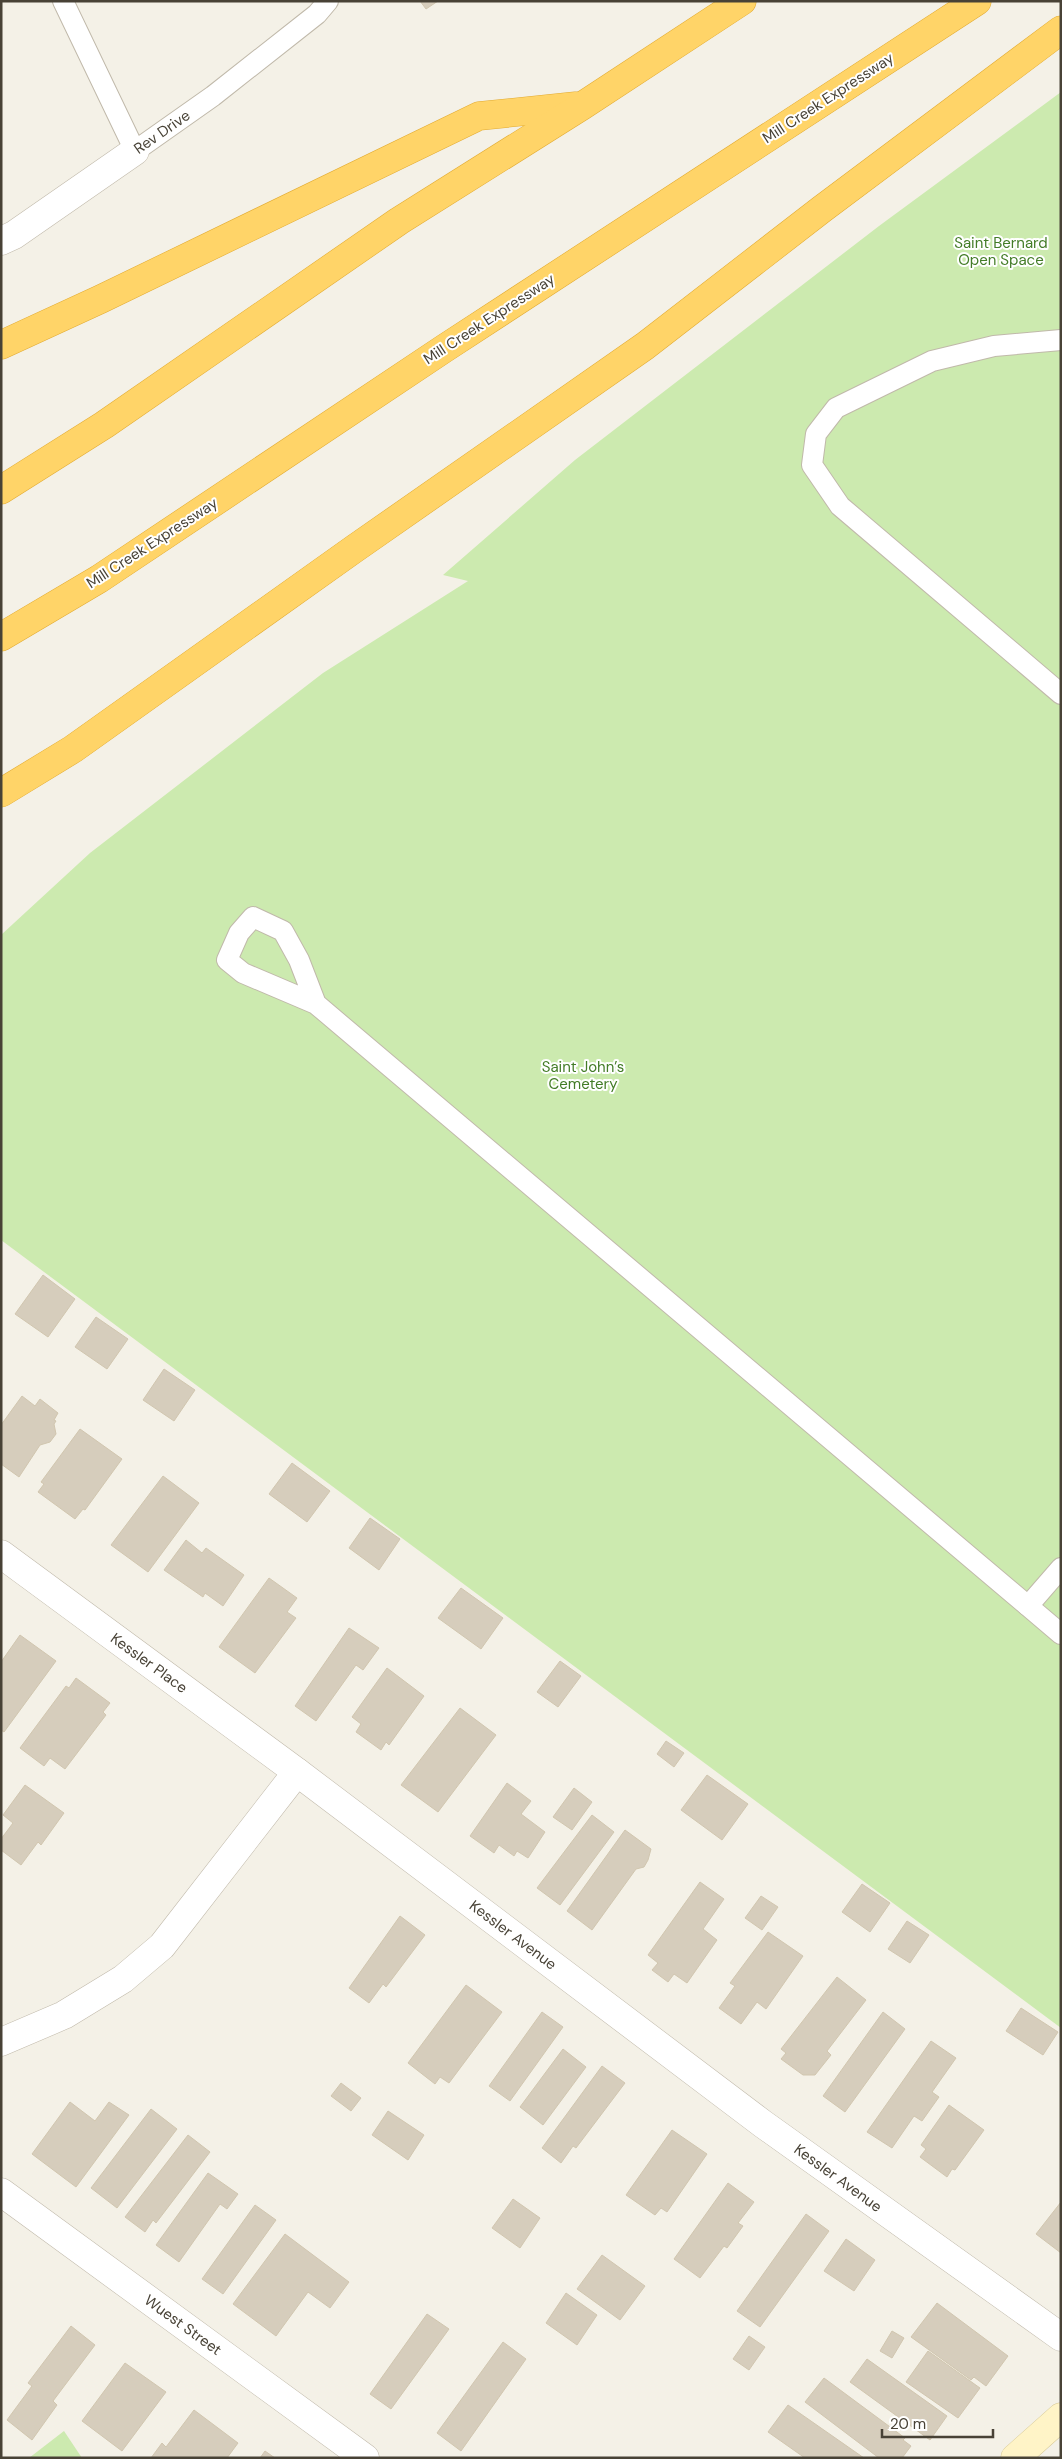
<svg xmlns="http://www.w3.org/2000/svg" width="1062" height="2459" viewBox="0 0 1062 2459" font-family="'DM Sans',sans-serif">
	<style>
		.green { fill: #cceaaf }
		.building { fill: #d6cdbc; stroke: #d1c6af }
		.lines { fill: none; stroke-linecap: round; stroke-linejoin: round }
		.lane-casing { stroke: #c0b9aa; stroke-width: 22 }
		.street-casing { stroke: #c0b9aa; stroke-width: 29 }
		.secondary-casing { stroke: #d6c896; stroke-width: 29 }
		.highway-casing { stroke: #e2ab33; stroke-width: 29 }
		.lane { stroke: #fff; stroke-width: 20 }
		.street { stroke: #fff; stroke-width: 28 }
		.secondary { stroke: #fff4c7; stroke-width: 28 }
		.highway { stroke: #ffd468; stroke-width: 28 }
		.labels { text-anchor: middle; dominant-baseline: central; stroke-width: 4; stroke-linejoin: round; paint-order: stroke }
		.street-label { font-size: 15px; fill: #484236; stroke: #fff }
		.park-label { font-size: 15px; fill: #437c27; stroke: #fff }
	</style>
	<rect width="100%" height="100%" fill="#f4f1e7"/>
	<!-- green -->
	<g class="green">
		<path d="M1061 92V2028L1 1240V935L90 853 323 673 468 581 443 575 575 460 879 226Z"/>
		<path d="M64 2431 82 2458H29Z"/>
	</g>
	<!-- building -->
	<g class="building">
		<path d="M420 1H438L426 9Z"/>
		<path d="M43 1275 75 1299 48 1337 15 1314Z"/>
		<path d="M96 1317 128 1339 107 1369 75 1347Z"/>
		<path d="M164 1369 195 1390 174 1421 143 1400Z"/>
		<path d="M22 1396 35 1406 40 1399 58 1413 54 1420 56 1421 54 1424 56 1434 50 1442 40 1445 19 1477 1 1464V1425Z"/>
		<path d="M80 1429 122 1459 85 1510 83 1509 75 1519 38 1492 44 1484 41 1482Z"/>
		<path d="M292 1463 330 1491 307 1522 269 1494Z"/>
		<path d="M163 1476 199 1503 148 1572 111 1545Z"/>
		<path d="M370 1518 400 1539 379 1570 349 1548Z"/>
		<path d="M186 1540 202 1553 206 1548 244 1575 223 1606 205 1593 203 1597 164 1570Z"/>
		<path d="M269 1578 297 1598 287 1612 296 1618 255 1673 219 1647Z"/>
		<path d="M461 1588 503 1618 481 1649 438 1618Z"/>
		<path d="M349 1628 379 1648 363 1670 356 1665 316 1721 295 1706Z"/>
		<path d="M20 1635 56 1661 4 1732 1 1730V1662Z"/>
		<path d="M560 1661 581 1676 558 1707 537 1692Z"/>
		<path d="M387 1668 424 1696 389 1745 386 1742 381 1750 356 1732 361 1724 352 1717Z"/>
		<path d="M76 1678 110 1703 103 1712 106 1715 65 1769 50 1758 44 1766 20 1748 66 1686 69 1688Z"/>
		<path d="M460 1708 496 1735 438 1812 401 1785Z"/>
		<path d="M666 1741 684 1753 674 1767 657 1754Z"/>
		<path d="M707 1775 748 1804 722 1840 681 1810Z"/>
		<path d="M507 1783 531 1801 521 1814 545 1832 528 1858 517 1851 514 1856 499 1845 494 1853 470 1836Z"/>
		<path d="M25 1785 64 1813 41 1845 38 1842 21 1865 1 1850V1839L13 1823 3 1815Z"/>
		<path d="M574 1788 592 1802 572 1830 553 1817Z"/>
		<path d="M592 1815 614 1832 560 1905 537 1888Z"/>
		<path d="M625 1830 651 1849 648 1860 644 1867 636 1869 592 1930 567 1911Z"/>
		<path d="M700 1882 724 1899 703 1929 717 1940 687 1983 674 1974 668 1982 652 1970 658 1963 648 1955Z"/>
		<path d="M862 1884 890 1903 870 1932 842 1912Z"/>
		<path d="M761 1896 778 1907 762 1930 745 1918Z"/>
		<path d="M400 1916 425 1935 386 1987 383 1984 369 2003 349 1988Z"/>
		<path d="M907 1921 929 1935 910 1963 888 1949Z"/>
		<path d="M768 1932 803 1956 766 2009 757 2002 741 2024 719 2008 735 1986 730 1983Z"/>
		<path d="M837 1977 866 2000 827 2051 831 2055 815 2075H803L781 2059 786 2053 781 2049Z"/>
		<path d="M466 1985 502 2012 449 2083 440 2077 435 2084 408 2063Z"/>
		<path d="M1021 2008 1058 2032 1043 2055 1006 2031Z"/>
		<path d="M542 2012 563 2027 510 2101 489 2086Z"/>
		<path d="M883 2012 905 2029 845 2112 823 2096Z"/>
		<path d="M931 2041 956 2058 932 2092 939 2097 922 2121 914 2116 892 2148 867 2132Z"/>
		<path d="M563 2049 586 2067 543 2125 520 2107Z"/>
		<path d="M602 2066 625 2083 576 2148 573 2146 561 2163 542 2148Z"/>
		<path d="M341 2083 361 2098 351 2111 331 2096Z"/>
		<path d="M70 2102 95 2121 109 2102 129 2115 76 2187 32 2154Z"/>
		<path d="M949 2105 984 2130 955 2170 952 2169 947 2177 920 2157 926 2149 921 2145Z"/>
		<path d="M151 2109 177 2129 117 2208 91 2188Z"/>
		<path d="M388 2111 424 2135 408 2160 372 2135Z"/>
		<path d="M672 2130 707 2154 667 2212 661 2208 655 2215 626 2195Z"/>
		<path d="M188 2135 210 2152 156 2223 153 2220 145 2232 125 2217Z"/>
		<path d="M208 2173 238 2194 227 2209 220 2204 179 2262 156 2245Z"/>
		<path d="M728 2183 754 2202 738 2223 743 2226 727 2248 724 2246 700 2278 674 2259Z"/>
		<path d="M513 2199 540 2218 520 2248 492 2228Z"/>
		<path d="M1061 2202V2253L1036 2234Z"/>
		<path d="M255 2205 276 2220 223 2294 202 2279Z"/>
		<path d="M806 2214 829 2231 760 2327 737 2311Z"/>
		<path d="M285 2234 349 2282 330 2308 308 2292 276 2336 233 2304Z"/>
		<path d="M846 2239 875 2260 854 2291 824 2271Z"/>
		<path d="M602 2255 645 2286 620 2320 577 2289Z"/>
		<path d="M566 2293 597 2315 577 2345 546 2323Z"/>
		<path d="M937 2303 1008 2356 986 2386 974 2377 971 2380 911 2337Z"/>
		<path d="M427 2314 449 2329 391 2409 370 2394Z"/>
		<path d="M71 2326 95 2345 53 2401 57 2405 32 2440 7 2420 32 2386 28 2383Z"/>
		<path d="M892 2331 904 2338 892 2358 880 2351Z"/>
		<path d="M749 2336 765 2347 749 2370 733 2359Z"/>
		<path d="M503 2342 526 2359 461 2451 437 2433Z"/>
		<path d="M928 2351 980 2388 958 2418 906 2382Z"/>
		<path d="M867 2359 947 2416 930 2440 850 2382Z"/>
		<path d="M125 2363 166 2392 122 2451 82 2421Z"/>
		<path d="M824 2378 905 2438 903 2440 911 2446 902 2458H879L805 2402Z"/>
		<path d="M788 2405 864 2458H805L768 2432Z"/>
		<path d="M194 2410 238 2443 227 2458H151L162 2443 166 2447Z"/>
		<path d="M265 2451 275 2458H260Z"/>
	</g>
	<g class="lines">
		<defs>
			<g id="lane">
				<path d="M63 1 135 151 213 96 317 14 328 1"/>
				<path d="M1061 340 994 346 932 361 836 408 816 434 812 465 840 506 1061 694"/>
				<path d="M316 1004 299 960 283 931 253 917 239 933 227 960 243 973 316 1004 1061 1634"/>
				<path d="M1028 1606 1061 1568"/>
			</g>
			<g id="street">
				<path d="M1 241 14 235 135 151"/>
				<path d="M1 1554 297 1772 763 2124 1061 2337"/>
				<path d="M1 2042 64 2015 123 1979 162 1946 297 1772"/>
				<path d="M1 2192 365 2458"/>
			</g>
			<path id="secondary" d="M1015 2458 1061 2417"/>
			<g id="highway">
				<path d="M1 345 101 299 479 116 576 106"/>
				<path d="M1 490 104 425 399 221 582 106 742 1"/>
				<path d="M1 637 99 579 445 348 977 1"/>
				<path d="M1 793 73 749 354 549 645 346 822 209 1061 30"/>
			</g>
		</defs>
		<!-- lane casing -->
		<use href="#lane" class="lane-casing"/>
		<!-- street casing -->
		<use href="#street" class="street-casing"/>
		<!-- secondary casing -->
		<use href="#secondary" class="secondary-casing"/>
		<!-- highway casing -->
		<use href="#highway" class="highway-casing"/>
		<!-- lane -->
		<use href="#lane" class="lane"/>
		<!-- street -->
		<use href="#street" class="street"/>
		<!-- secondary -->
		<use href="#secondary" class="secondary"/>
		<!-- highway -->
		<use href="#highway" class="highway"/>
	</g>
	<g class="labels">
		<!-- street labels -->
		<g class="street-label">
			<text transform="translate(828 98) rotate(-33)">Mill Creek Expressway</text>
			<text transform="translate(162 132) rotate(-35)">Rev Drive</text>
			<text transform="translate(489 319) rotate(-33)">Mill Creek Expressway</text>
			<text transform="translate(152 543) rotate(-33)">Mill Creek Expressway</text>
			<text transform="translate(149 1663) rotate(36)">Kessler Place</text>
			<text transform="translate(513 1935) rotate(37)">Kessler Avenue</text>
			<text transform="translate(838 2178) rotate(36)">Kessler Avenue</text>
			<text transform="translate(183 2325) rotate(36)">Wuest Street</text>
		</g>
		<!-- park labels -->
		<g class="park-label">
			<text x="1001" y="243">Saint Bernard<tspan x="1001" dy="17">Open Space</tspan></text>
			<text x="583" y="1067">Saint John’s<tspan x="583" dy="17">Cemetery</tspan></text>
		</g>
	</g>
	<!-- border -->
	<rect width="1062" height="2459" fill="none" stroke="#484236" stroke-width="5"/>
	<!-- scale -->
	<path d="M882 2429v8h111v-8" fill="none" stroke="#484236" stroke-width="2.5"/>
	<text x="890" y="2429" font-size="15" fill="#484236" stroke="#ffffff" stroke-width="4" paint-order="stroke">20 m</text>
</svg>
